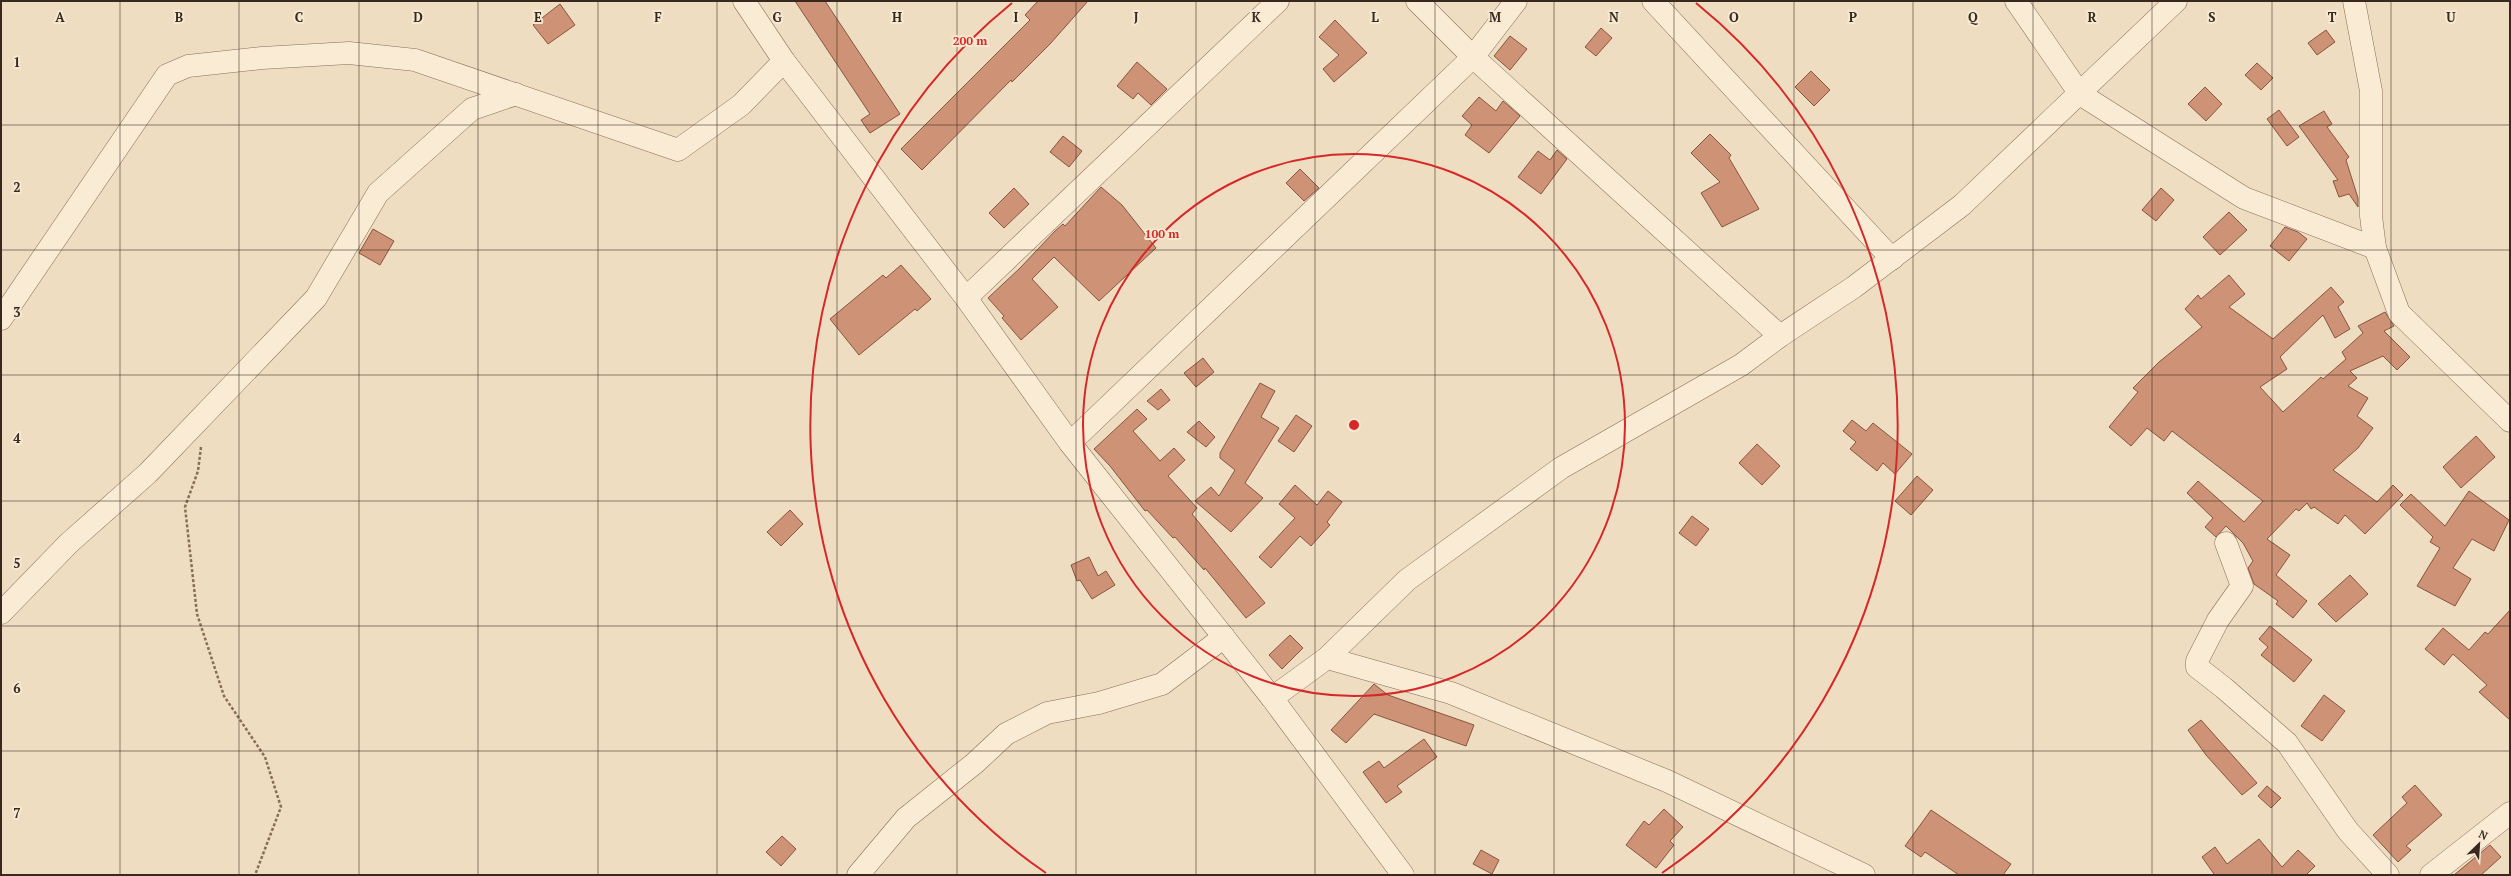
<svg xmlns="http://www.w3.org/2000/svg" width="2511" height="876" viewBox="0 0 2511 876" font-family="'PT Serif',serif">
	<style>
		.building { fill: #ce9376; stroke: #88553d }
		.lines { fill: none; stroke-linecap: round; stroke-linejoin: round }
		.minor-casing { stroke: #886e58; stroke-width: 23 }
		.path { stroke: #886e58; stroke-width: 2.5; stroke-dasharray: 3 2; stroke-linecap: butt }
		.minor { stroke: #f9ebd4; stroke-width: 22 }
		.grid { fill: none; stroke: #38281d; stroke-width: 1; stroke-opacity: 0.55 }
		.ring { fill: none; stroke: #d62828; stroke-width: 2 }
		.grid-label { font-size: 13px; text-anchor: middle; font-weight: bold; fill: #38281d; stroke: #f6e8d1; stroke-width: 4; stroke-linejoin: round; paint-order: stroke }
		.centre { fill: #d62828; stroke: #f6e8d1; stroke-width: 2 }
		.ring-label { font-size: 12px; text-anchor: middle; font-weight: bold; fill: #d62828; stroke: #f6e8d1; stroke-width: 4; stroke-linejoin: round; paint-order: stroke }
	</style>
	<rect width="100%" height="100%" fill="#efddc1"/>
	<!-- building -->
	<g class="building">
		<path d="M795 1H825L900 114 870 133 861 120 870 114Z"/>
		<path d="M1038 1H1088L1050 44 1012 82 1011 80 922 170 901 149 1030 20 1025 15Z"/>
		<path d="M560 4 575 25 548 44 533 25Z"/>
		<path d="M1335 20 1367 53 1334 82 1323 69 1339 55 1319 37Z"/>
		<path d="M1601 28 1612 38 1596 56 1585 47Z"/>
		<path d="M2326 30 2335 42 2317 55 2308 43Z"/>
		<path d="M1510 36 1527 49 1510 70 1494 56Z"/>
		<path d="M1137 62 1167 89 1151 105 1138 93 1133 99 1117 86Z"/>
		<path d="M2257 63 2273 78 2261 90 2245 75Z"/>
		<path d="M1811 71 1830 90 1814 106 1795 87Z"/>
		<path d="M2205 87 2222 104 2206 121 2188 104Z"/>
		<path d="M1479 97 1496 111 1503 101 1520 116 1489 153 1465 135 1472 125 1462 116Z"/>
		<path d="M2279 110 2299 137 2287 146 2267 119Z"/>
		<path d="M2324 111 2332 124 2327 127 2349 157 2346 160 2358 198V207L2349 194 2339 197 2333 181 2338 180 2299 126Z"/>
		<path d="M1710 134 1731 155 1729 158 1759 209 1722 227 1701 193 1720 182 1691 153Z"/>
		<path d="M1063 136 1082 151 1069 167 1050 152Z"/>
		<path d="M1557 150 1567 159 1541 194 1518 177 1538 151 1550 160Z"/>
		<path d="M1300 169 1319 188 1304 201 1286 183Z"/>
		<path d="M1101 187 1122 205 1156 248 1099 301 1054 257 1032 279 1058 307 1021 340 1002 318 1004 316 988 298 1020 268 1055 231 1063 224 1065 226Z"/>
		<path d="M1014 188 1029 204 1004 228 989 213Z"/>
		<path d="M2161 188 2174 200 2156 221 2142 210Z"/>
		<path d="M2229 212 2247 230 2220 255 2203 237Z"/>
		<path d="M2285 227 2298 232 2307 239 2289 261 2270 246Z"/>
		<path d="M373 229 394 241 380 265 359 253Z"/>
		<path d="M901 265 931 299 917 311 915 309 859 355 830 319 883 275 886 278Z"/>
		<path d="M2229 275 2245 294 2229 307 2273 339 2331 287 2344 302 2338 307 2350 329 2335 338 2323 315 2280 357 2287 369 2260 387 2283 412 2321 377 2323 379 2346 359 2342 352 2363 333 2358 326 2385 312 2394 326 2384 331 2410 357 2397 370 2383 356 2350 371 2357 378 2348 386 2368 398 2357 416 2373 428 2358 448 2333 470 2377 502 2393 485 2403 495 2365 534 2345 515 2338 524 2314 507 2311 509 2307 503 2299 511 2296 509 2267 539 2290 555 2276 575 2307 601 2293 618 2276 604 2278 601 2254 584 2248 568 2253 561 2243 543 2226 526 2216 537 2205 527 2213 518 2187 493 2198 481 2244 522 2263 501 2172 431 2164 441 2147 428 2131 446 2109 427 2138 392 2133 388 2159 362 2202 327 2185 309 2198 295 2201 299Z"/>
		<path d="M1203 358 1214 372 1196 387 1184 373Z"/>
		<path d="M1260 383 1275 391 1261 417 1279 428 1245 483 1263 498 1231 532 1195 501 1211 487 1219 496 1235 470 1220 458V453Z"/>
		<path d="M1161 389 1170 400 1158 410 1147 401Z"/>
		<path d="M1137 409 1147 419 1133 431 1160 461 1174 448 1185 460 1168 476 1197 508 1192 514 1265 603 1246 618 1205 568 1204 570 1175 537 1173 538 1147 510 1145 511 1110 466 1094 449Z"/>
		<path d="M1296 415 1312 426 1294 452 1278 441Z"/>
		<path d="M1852 420 1866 431 1873 423 1912 454 1895 474 1883 463 1877 471 1850 449 1856 442 1843 431Z"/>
		<path d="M1199 421 1215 437 1206 447 1187 432Z"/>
		<path d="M2476 436 2495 457 2461 488 2443 467Z"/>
		<path d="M1757 444 1780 466 1762 485 1739 463Z"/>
		<path d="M1917 476 1933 490 1911 515 1895 501Z"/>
		<path d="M1295 485 1317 505 1328 491 1342 502 1327 522 1330 525 1311 546 1300 536 1271 568 1259 557 1295 518 1279 504Z"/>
		<path d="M2469 491 2509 520 2494 551 2472 539 2453 568 2471 579 2455 606 2417 586 2440 548 2430 542 2433 537 2400 505 2411 494 2445 526Z"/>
		<path d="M790 510 803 524 781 546 767 532Z"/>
		<path d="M1692 516 1709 529 1696 546 1679 533Z"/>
		<path d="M1089 557 1098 576 1106 571 1115 585 1092 599 1080 580 1077 581 1071 565Z"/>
		<path d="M2350 575 2368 594 2336 622 2318 604Z"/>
		<path d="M2510 610V720L2479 692 2487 685 2453 654 2444 665 2425 649 2443 628 2469 650 2485 632 2488 634Z"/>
		<path d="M2270 626 2312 660 2294 682 2261 655 2268 647 2259 639Z"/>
		<path d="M1290 635 1303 648 1282 669 1269 655Z"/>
		<path d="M1374 684 1388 695 1474 725 1466 746 1374 714 1346 743 1331 730Z"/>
		<path d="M2324 695 2345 711 2322 741 2301 726Z"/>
		<path d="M2201 720 2257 783 2242 795 2206 755 2188 730Z"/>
		<path d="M1424 739 1437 757 1397 786 1402 792 1386 803 1363 772 1379 761 1384 768Z"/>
		<path d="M2415 785 2442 815 2406 846 2411 850 2398 862 2373 835 2407 803 2402 797Z"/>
		<path d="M2267 786 2281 798 2271 808 2258 796Z"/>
		<path d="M1664 809 1683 827 1670 841 1674 845 1656 868 1626 845 1644 821 1649 825Z"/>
		<path d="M1931 810 2011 864 2003 875H1959L1925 852 1921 857 1905 846Z"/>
		<path d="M782 836 796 849 781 866 766 852Z"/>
		<path d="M2259 839 2282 867 2298 850 2315 866 2306 875H2212L2214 874 2202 857 2215 847 2227 864Z"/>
		<path d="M2490 845 2501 857 2481 875H2454Z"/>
		<path d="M1481 850 1499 860 1492 874 1473 864Z"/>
	</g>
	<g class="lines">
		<defs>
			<g id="minor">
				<path d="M744 1 784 61 966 298 1070 443 1272 698 1403 875"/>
				<path d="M1417 1 1473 57 1780 336"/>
				<path d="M1653 1 1892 259"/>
				<path d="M2016 1 2080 94 2244 198 2375 248"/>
				<path d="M2354 1 2371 91V216L2375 248 2399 313 2510 421"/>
				<path d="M966 298 1278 1"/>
				<path d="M1 319 167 75 188 66 262 58 349 53 415 60 678 150 741 105 784 61"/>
				<path d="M1070 443 1473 57 1516 1"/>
				<path d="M2226 543 2242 586 2218 620 2197 661V667L2224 688 2287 743 2348 831 2388 875"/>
				<path d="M1 613 69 543 148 473 316 298 378 193 472 109 516 94"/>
				<path d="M1327 658 1451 693 1667 781 1864 875"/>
				<path d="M1272 698 1327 658 1407 580 1561 468 1741 365 1780 336 1854 287 1962 205 2176 1"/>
				<path d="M858 875 906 818 975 763 1006 734 1047 713 1099 703 1162 684 1224 637"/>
				<path d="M2431 875 2510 813"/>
			</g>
		</defs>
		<!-- minor casing -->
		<use href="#minor" class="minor-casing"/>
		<!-- path -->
		<path class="path" d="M201 447 198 471 185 507 197 614 224 696 265 757 281 807 255 875"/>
		<!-- minor -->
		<use href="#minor" class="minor"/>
	</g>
	<!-- grid -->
	<path class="grid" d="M120 1V875M239 1V875M359 1V875M478 1V875M598 1V875M717 1V875M837 1V875M957 1V875M1076 1V875M1196 1V875M1315 1V875M1435 1V875M1554 1V875M1674 1V875M1794 1V875M1913 1V875M2033 1V875M2152 1V875M2272 1V875M2391 1V875M1 125H2510M1 250H2510M1 375H2510M1 501H2510M1 626H2510M1 751H2510"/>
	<!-- distance rings -->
	<g class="ring">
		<circle cx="1354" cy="425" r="271"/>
		<path d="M1046 873A543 543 0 0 1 1012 3M1696 3A543 543 0 0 1 1662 873"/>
	</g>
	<g class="grid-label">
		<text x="60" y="22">A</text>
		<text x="179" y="22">B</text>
		<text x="299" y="22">C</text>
		<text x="418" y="22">D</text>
		<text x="538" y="22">E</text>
		<text x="658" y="22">F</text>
		<text x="777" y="22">G</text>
		<text x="897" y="22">H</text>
		<text x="1016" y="22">I</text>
		<text x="1136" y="22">J</text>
		<text x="1256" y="22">K</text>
		<text x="1375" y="22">L</text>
		<text x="1495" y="22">M</text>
		<text x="1614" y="22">N</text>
		<text x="1734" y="22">O</text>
		<text x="1853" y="22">P</text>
		<text x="1973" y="22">Q</text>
		<text x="2092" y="22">R</text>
		<text x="2212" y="22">S</text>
		<text x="2332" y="22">T</text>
		<text x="2451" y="22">U</text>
		<text x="17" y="67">1</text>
		<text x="17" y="192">2</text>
		<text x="17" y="317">3</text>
		<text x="17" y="443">4</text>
		<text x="17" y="568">5</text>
		<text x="17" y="693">6</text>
		<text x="17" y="818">7</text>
	</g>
	<circle cx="1354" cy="425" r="6" class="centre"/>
	<g class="ring-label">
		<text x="970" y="45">200 m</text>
		<text x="1162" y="238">100 m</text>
	</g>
	<!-- border -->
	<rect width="2511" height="876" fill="none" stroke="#38281d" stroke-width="4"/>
	<!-- north arrow -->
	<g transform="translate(2479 844) rotate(25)" stroke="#f6e8d1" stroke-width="3" paint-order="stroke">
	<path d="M0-3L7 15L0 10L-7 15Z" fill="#38281d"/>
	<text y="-6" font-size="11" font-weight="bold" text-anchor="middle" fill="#38281d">N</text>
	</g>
</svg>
